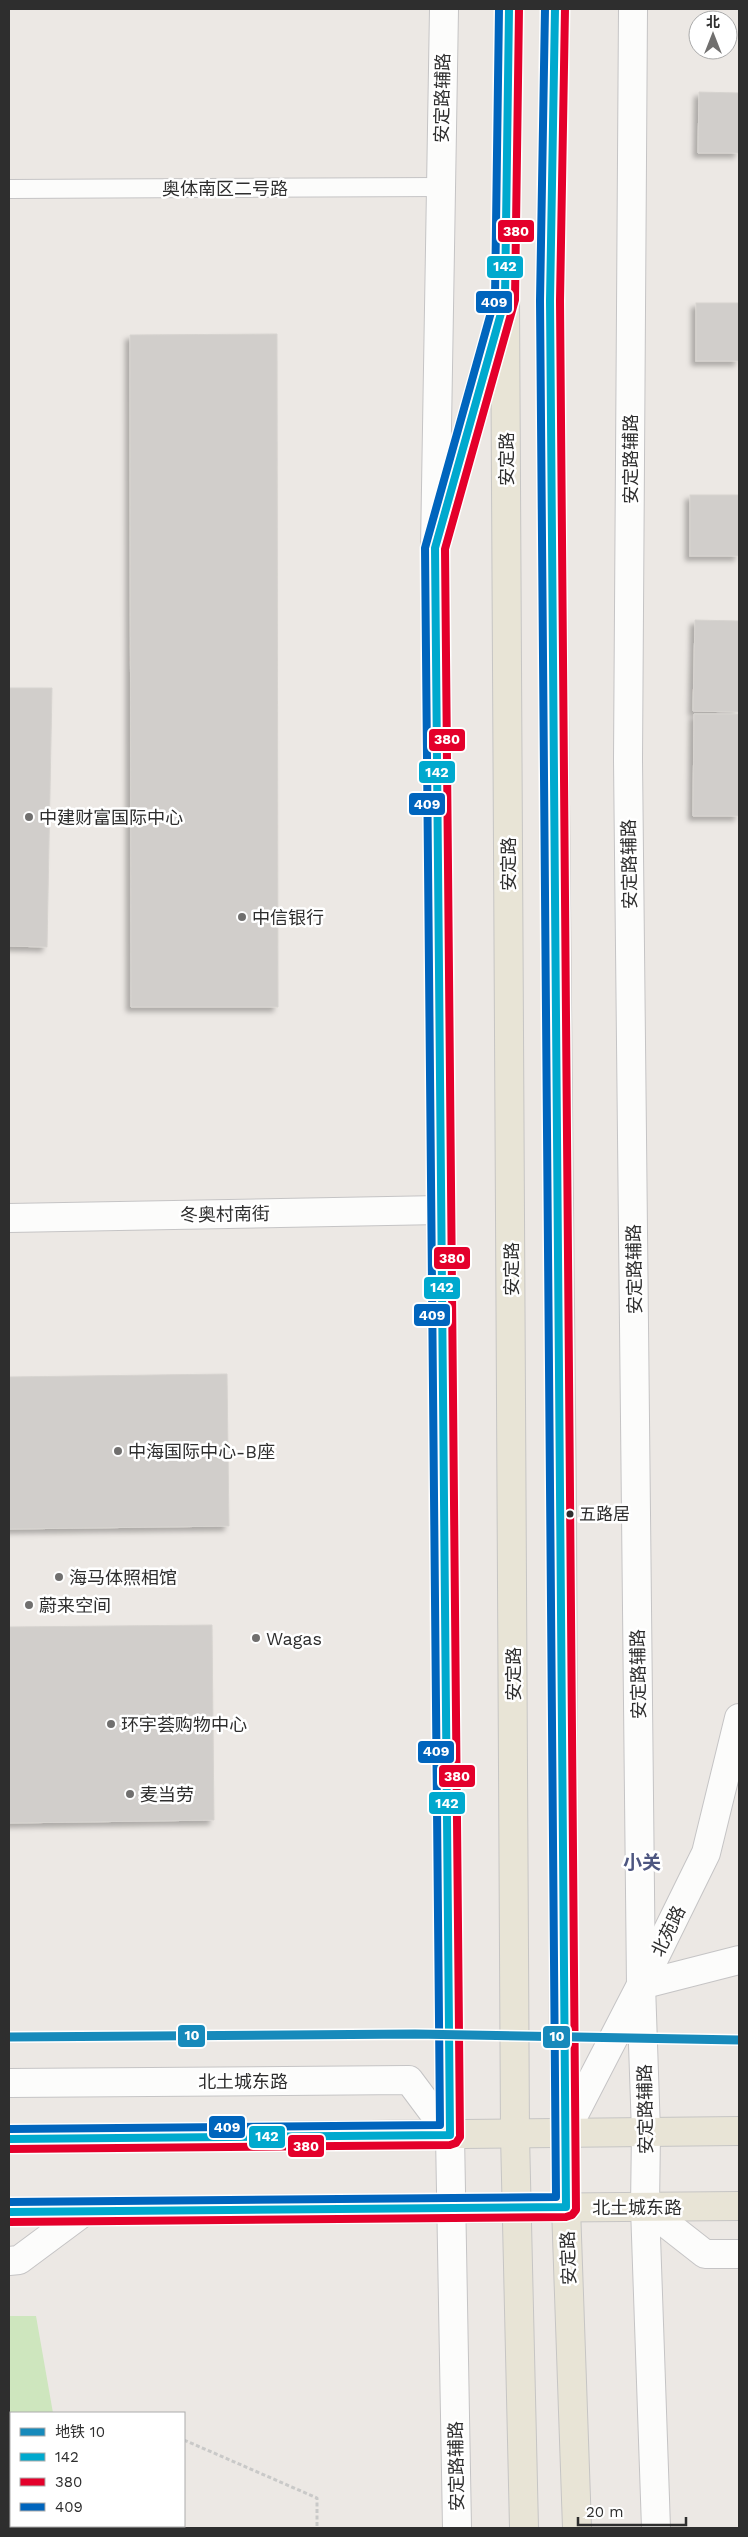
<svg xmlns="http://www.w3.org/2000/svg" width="748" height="2537" viewBox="0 0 748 2537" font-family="'Work Sans','Noto Sans SC',sans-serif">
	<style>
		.green { fill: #cee6be }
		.building { fill: #d1cecb; stroke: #d7d4d0; filter: url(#shadow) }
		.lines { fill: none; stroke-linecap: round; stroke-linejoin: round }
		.service-casing { stroke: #c5c4c5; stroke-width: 20 }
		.minor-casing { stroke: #c5c4c5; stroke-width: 30 }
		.tertiary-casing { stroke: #c5c4c5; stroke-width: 30 }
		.primary-casing { stroke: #c6c5c4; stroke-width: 30 }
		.path { stroke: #c9c9c8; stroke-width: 3; stroke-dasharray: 4 2.5; stroke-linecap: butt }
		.service { stroke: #fcfcfb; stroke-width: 18 }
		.minor { stroke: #fcfcfb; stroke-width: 28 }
		.tertiary { stroke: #fcfcfb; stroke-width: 28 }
		.primary { stroke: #e8e4d6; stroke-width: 28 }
		.bus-1-casing { stroke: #fff; stroke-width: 11 }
		.bus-2-casing { stroke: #fff; stroke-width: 11 }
		.bus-3-casing { stroke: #fff; stroke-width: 11 }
		.bus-1 { stroke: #00a9ce; stroke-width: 8 }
		.bus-2 { stroke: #e4002b; stroke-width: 8 }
		.bus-3 { stroke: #0065bd; stroke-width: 8 }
		.metro-1-casing { stroke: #fff; stroke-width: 12 }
		.metro-1 { stroke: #178abb; stroke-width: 9 }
		.poi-dot { fill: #706f6e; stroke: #fff; stroke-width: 2 }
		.bus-dot { fill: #2e2e2e; stroke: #fff; stroke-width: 2 }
		.labels { text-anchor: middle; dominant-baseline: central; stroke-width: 5; stroke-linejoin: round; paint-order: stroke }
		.bus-label { font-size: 17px; fill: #2e2e2e; stroke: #fff; text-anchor: start }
		.street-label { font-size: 18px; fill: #2e2e2e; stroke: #fff }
		.poi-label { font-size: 18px; fill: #2e2e2e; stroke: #fff; text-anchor: start }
		.neighbourhood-label { font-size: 19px; font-weight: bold; fill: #4d5680; stroke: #fff }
		.line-badge { stroke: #fff; stroke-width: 2 }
		.badge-label { font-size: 14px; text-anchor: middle; font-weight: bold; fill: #fff }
	</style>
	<defs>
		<filter id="shadow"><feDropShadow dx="-4.5" dy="4.5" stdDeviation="2.5" flood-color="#0004"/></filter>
	</defs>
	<rect width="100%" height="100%" fill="#ece8e4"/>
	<!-- green -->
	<path class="green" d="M9 2316H36L53 2413H11V2526H178L179 2528H9Z"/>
	<!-- building -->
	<g class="building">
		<path d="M699 92 739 93V153H698Z"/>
		<rect x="696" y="303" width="43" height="58"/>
		<path d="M277 334 278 1007H131L130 335Z"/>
		<rect x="690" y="495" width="49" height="61"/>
		<path d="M695 620 739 621V712L693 711Z"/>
		<path d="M9 688H52L47 947 9 946Z"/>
		<path d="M694 714H739V816H693Z"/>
		<path d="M227 1374 229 1526 9 1529V1377Z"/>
		<path d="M212 1625 214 1820 9 1823V1627Z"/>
	</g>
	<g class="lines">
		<defs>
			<path id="service" d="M9 189 441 187"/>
			<g id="minor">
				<path d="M9 1218 441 1210"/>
				<path d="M641 1985 739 1960"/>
			</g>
			<g id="tertiary">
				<path d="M444 9 435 548 450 2135 457 2528"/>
				<path d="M633 9 628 760 641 1985 646 2132 645 2207 656 2528"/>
				<path d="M9 2083 409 2080 450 2135"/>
				<path d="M565 2132 641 1985 706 1853 739 1718"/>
				<path d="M645 2207 705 2254H739"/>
				<path d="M9 2261 19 2260 85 2211"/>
			</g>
			<g id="primary">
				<path d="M509 9 505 299 515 2135 524 2528"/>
				<path d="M555 9 550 301 562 1506 564 2040 566 2207 577 2528"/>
				<path d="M435 548 496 330"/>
				<path d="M9 2139 739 2131"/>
				<path d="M9 2212 739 2206"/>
			</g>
		</defs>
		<!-- service casing -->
		<use href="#service" class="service-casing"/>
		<!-- minor casing -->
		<use href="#minor" class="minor-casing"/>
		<!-- tertiary casing -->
		<use href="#tertiary" class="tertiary-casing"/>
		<!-- primary casing -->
		<use href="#primary" class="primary-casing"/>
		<!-- path -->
		<g class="path">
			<path d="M184 2440 317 2498V2528"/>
			<path d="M9 2458H11"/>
			<path d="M106 2526V2528"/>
		</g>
		<!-- service -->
		<use href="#service" class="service"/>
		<!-- minor -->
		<use href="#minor" class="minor"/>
		<!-- tertiary -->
		<use href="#tertiary" class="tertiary"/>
		<!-- primary -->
		<use href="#primary" class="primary"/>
		<defs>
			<g id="bus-1">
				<path d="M9 2139 450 2135 435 548 505 299 509 9"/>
				<path d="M9 2212 566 2207 550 301 555 9"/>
			</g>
			<g id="bus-2">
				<path d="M9 2149 450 2145 456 2143 460 2137 445 549 515 300 519 9"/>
				<path d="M9 2222 566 2217 572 2215 576 2210 560 301 565 9"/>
			</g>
			<g id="bus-3">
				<path d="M9 2129 440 2125 425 548 495 298 499 9"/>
				<path d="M9 2202 556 2197 540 301 545 9"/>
			</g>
		</defs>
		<!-- bus-1 casing -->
		<use href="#bus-1" class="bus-1-casing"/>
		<!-- bus-2 casing -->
		<use href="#bus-2" class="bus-2-casing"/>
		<!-- bus-3 casing -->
		<use href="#bus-3" class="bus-3-casing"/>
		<!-- bus-1 -->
		<use href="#bus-1" class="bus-1"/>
		<!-- bus-2 -->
		<use href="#bus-2" class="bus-2"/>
		<!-- bus-3 -->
		<use href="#bus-3" class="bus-3"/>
		<defs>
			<path id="metro-1" d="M9 2037 415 2034 739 2040"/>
		</defs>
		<!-- metro-1 casing -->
		<use href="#metro-1" class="metro-1-casing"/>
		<!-- metro-1 -->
		<use href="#metro-1" class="metro-1"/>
	</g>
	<!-- markers -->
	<g class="poi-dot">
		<circle cx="29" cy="817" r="5"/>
		<circle cx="242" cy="917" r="5"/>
		<circle cx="118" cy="1451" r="5"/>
		<circle cx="59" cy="1577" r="5"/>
		<circle cx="29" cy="1605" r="5"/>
		<circle cx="256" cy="1638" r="5"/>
		<circle cx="111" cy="1724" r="5"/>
		<circle cx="130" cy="1794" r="5"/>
	</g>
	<circle class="bus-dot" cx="570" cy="1514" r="4.5"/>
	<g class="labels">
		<!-- bus labels -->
		<g class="bus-label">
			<text x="579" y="1514">五路居</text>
		</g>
		<!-- street labels -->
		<g class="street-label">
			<text transform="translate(442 98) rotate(-89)">安定路辅路</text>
			<text x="225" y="188">奥体南区二号路</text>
			<text transform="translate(506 459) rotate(-90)">安定路</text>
			<text transform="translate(630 459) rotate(-90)">安定路辅路</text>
			<text transform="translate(508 864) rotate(-90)">安定路</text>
			<text transform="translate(629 864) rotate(-91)">安定路辅路</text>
			<text transform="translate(225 1214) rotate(-1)">冬奥村南街</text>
			<text transform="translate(511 1269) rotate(-90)">安定路</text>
			<text transform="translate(634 1269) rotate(-91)">安定路辅路</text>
			<text transform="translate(513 1674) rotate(-90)">安定路</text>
			<text transform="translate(638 1674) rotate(-91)">安定路辅路</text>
			<text transform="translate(668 1931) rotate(-64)">北苑路</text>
			<text x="243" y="2081">北土城东路</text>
			<text transform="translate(645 2109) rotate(-91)">安定路辅路</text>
			<text x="637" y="2207">北土城东路</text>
			<text transform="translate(568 2258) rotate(-92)">安定路</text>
			<text transform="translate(456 2466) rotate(-91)">安定路辅路</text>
		</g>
		<!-- poi labels -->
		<g class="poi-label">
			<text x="39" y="817">中建财富国际中心</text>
			<text x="252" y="917">中信银行</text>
			<text x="128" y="1451">中海国际中心-B座</text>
			<text x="69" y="1577">海马体照相馆</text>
			<text x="39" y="1605">蔚来空间</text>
			<text x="266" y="1638">Wagas</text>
			<text x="121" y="1724">环宇荟购物中心</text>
			<text x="140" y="1794">麦当劳</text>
		</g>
		<!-- neighbourhood labels -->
		<g class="neighbourhood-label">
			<text x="642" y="1862">小关</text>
		</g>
	</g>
	<g class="line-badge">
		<rect x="497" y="219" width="38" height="24" rx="5" fill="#e4002b"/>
		<rect x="486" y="255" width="38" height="24" rx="5" fill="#00a9ce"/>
		<rect x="475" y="290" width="38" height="24" rx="5" fill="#0065bd"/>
		<rect x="428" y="728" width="38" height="24" rx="5" fill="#e4002b"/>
		<rect x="418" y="760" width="38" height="24" rx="5" fill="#00a9ce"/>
		<rect x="408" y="792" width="38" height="24" rx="5" fill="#0065bd"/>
		<rect x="433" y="1246" width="38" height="24" rx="5" fill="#e4002b"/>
		<rect x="423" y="1276" width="38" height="24" rx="5" fill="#00a9ce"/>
		<rect x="413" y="1303" width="38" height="24" rx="5" fill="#0065bd"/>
		<rect x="417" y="1740" width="38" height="24" rx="5" fill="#0065bd"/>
		<rect x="438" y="1764" width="38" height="24" rx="5" fill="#e4002b"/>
		<rect x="428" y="1791" width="38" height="24" rx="5" fill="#00a9ce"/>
		<rect x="177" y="2024" width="29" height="24" rx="5" fill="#178abb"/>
		<rect x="542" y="2025" width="29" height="24" rx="5" fill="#178abb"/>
		<rect x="208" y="2115" width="38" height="24" rx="5" fill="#0065bd"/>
		<rect x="248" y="2125" width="38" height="24" rx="5" fill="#00a9ce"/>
		<rect x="287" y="2134" width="38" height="24" rx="5" fill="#e4002b"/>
	</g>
	<g class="badge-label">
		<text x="516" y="236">380</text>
		<text x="505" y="271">142</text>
		<text x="494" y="307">409</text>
		<text x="447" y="744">380</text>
		<text x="437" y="777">142</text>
		<text x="427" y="809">409</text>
		<text x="452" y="1263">380</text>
		<text x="442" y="1292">142</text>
		<text x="432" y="1320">409</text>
		<text x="436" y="1756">409</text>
		<text x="457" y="1781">380</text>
		<text x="447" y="1808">142</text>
		<text x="192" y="2040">10</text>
		<text x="557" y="2041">10</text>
		<text x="227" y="2132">409</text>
		<text x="267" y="2141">142</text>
		<text x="306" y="2151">380</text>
	</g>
	<!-- border -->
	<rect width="748" height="2537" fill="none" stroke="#2e2e2e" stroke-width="20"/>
	<!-- legend -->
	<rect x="10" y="2412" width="175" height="115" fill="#ffffff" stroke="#ababab"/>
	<rect x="20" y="2428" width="25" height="8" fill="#178abb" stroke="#ababab"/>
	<text x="55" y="2437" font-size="15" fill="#2e2e2e">地铁 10</text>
	<rect x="20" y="2453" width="25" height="8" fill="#00a9ce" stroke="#ababab"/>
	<text x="55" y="2462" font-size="15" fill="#2e2e2e">142</text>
	<rect x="20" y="2478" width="25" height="8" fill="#e4002b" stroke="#ababab"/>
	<text x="55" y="2487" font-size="15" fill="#2e2e2e">380</text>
	<rect x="20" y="2503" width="25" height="8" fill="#0065bd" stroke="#ababab"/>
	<text x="55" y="2512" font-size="15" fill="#2e2e2e">409</text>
	<!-- north arrow -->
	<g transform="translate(713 35)"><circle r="24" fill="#ffffff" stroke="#ababab"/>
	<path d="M0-4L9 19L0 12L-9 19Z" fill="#706f6e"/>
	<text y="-8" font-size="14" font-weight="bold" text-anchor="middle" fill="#2e2e2e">北</text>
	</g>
	<!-- scale -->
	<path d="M578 2517v8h108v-8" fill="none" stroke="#2e2e2e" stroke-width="2.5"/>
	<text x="586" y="2517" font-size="15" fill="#2e2e2e" stroke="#ffffff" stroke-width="4" paint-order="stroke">20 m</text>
</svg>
